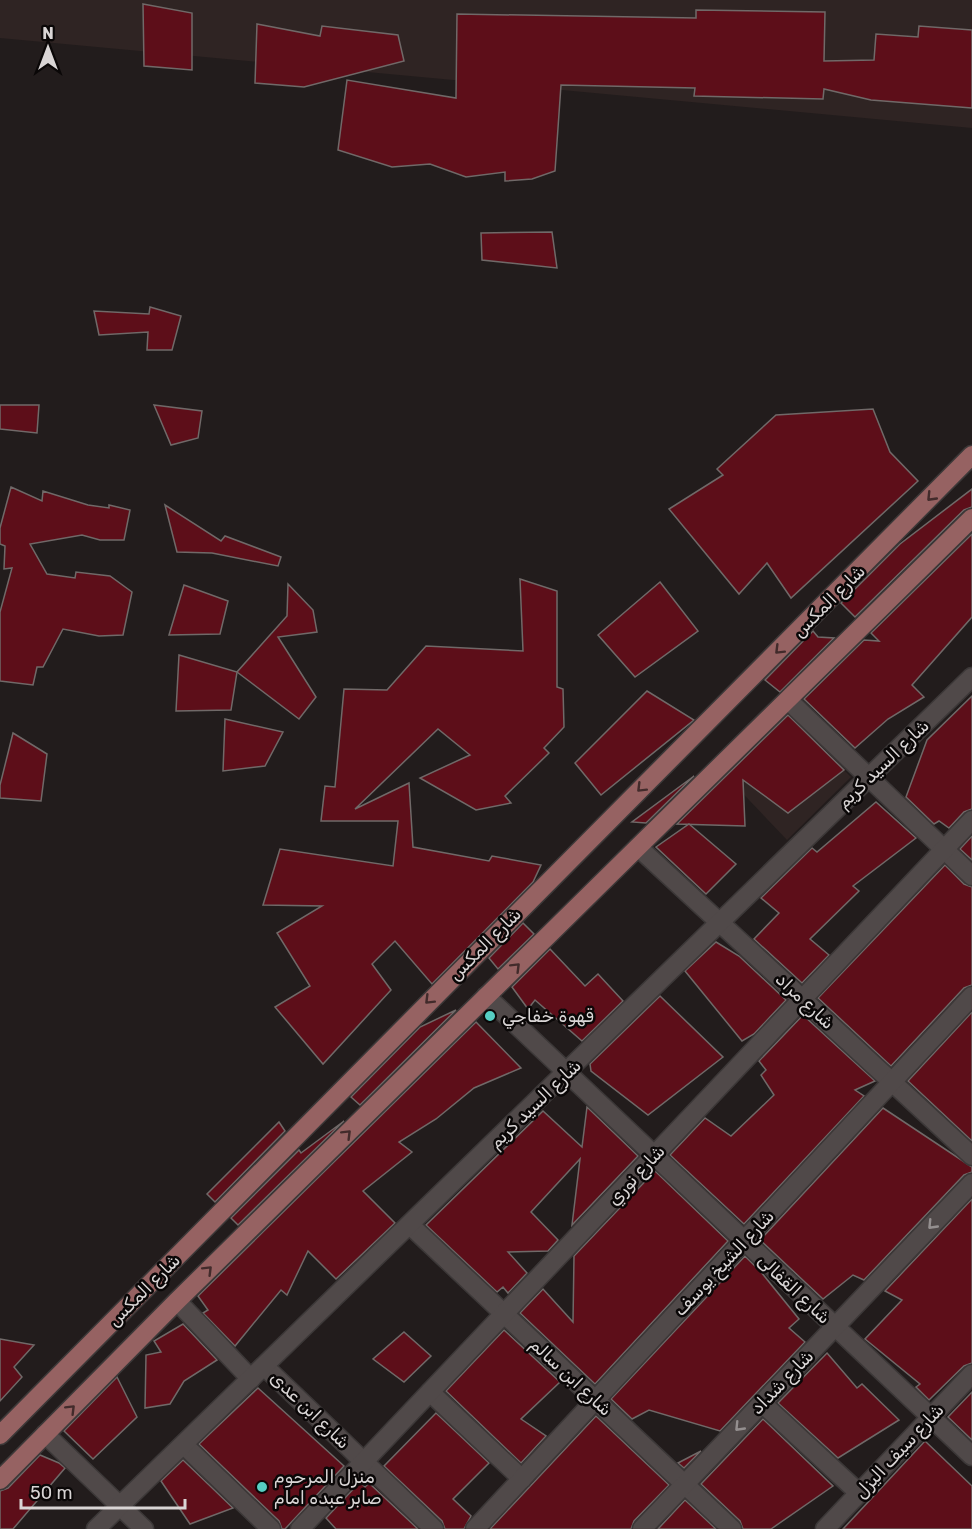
<svg xmlns="http://www.w3.org/2000/svg" width="972" height="1529" viewBox="0 0 972 1529" font-family="Rubik,Cairo,sans-serif">
	<style>
		.built { fill: #2f2423 }
		.building { fill: #5d0e19; stroke: #706968; stroke-width: 1.5 }
		.lines { fill: none; stroke-linecap: round; stroke-linejoin: round }
		.street-casing { stroke: #3c3838; stroke-width: 21 }
		.primary-casing { stroke: #3c3838; stroke-width: 21 }
		.street { stroke: #504949; stroke-width: 18 }
		.primary { stroke: #966262; stroke-width: 18 }
		.oneway { stroke: #422b2b }
		.oneway2 { stroke: #948f8f }
		.poi-dot { fill: #56cec3; stroke: #0a0707; stroke-width: 2 }
		.labels { text-anchor: middle; dominant-baseline: central; stroke-width: 5; stroke-linejoin: round; paint-order: stroke }
		.street-label { font-size: 18px; fill: #d9d5d5; stroke: #0a0707 }
		.poi-label { font-size: 18px; fill: #d9d5d5; stroke: #0a0707; text-anchor: start }
	</style>
	<rect width="100%" height="100%" fill="#221c1c"/>
	<!-- built -->
	<g class="built">
		<path d="M0 0H972V128L0 38Z"/>
		<path d="M792 719 851 777 787 840 730 780Z"/>
	</g>
	<!-- building -->
	<g class="building">
		<path d="M143 4 192 13V70L144 66Z"/>
		<path d="M696 10 825 12 824 61 874 60 876 34 918 37 919 26 972 30V108L871 100 824 89 823 99 694 96 695 88 561 85 555 171 532 179 505 181V172L466 177 430 164 392 167 338 150 347 80 456 98 457 14 696 18Z"/>
		<path d="M257 24 320 36 322 26 398 35 404 61 304 87 255 83Z"/>
		<path d="M552 232 557 268 482 260 481 233Z"/>
		<path d="M150 307 181 316 172 350H147L148 332 99 335 94 311 149 314Z"/>
		<path d="M0 405H39L37 433 0 429Z"/>
		<path d="M154 405 202 411 198 438 171 445Z"/>
		<path d="M873 409 890 452 918 481 791 598 767 563 739 594 669 509 723 475 717 469 776 415Z"/>
		<path d="M11 487 42 501 43 491 88 505 109 508V505L130 510 124 540H100L82 535 30 544 47 574 75 578 76 572 110 576 132 592 123 635 99 636 63 629 43 667H37L33 685 0 681V612L12 568 4 569 5 546 0 544V528Z"/>
		<path d="M972 489V507L964 510 855 617 841 603 900 544Z"/>
		<path d="M165 505 221 541 225 536 281 557 278 566 212 553 177 552Z"/>
		<path d="M972 534V617L912 685 924 697 888 719 855 748 804 699 864 640 879 641 871 633Z"/>
		<path d="M520 579 557 591V687L563 689 564 727 544 748 549 753 505 796 511 803 476 810 420 778 470 755 438 729 355 809 409 783 413 847 489 861 492 856 541 865 533 882 432 984 395 941 372 964 391 990 323 1064 275 1007 310 986 277 933 322 906 263 905 280 849 393 866 398 821H321L325 786 335 787 344 689 387 690 426 646 523 651Z"/>
		<path d="M660 582 698 631 635 677 598 635Z"/>
		<path d="M288 584 313 610 317 632 278 637 316 697 299 719 237 672 287 616Z"/>
		<path d="M184 585 228 601 220 634 169 635Z"/>
		<path d="M813 631 818 637 834 638 780 692 765 680Z"/>
		<path d="M179 655 237 672 231 710 176 711Z"/>
		<path d="M647 691 694 720 601 795 575 763Z"/>
		<path d="M972 696V809L964 812 949 828 939 821 934 824 906 797 927 740Z"/>
		<path d="M788 715 844 770 788 813 743 780 745 826 677 824Z"/>
		<path d="M225 719 283 732 265 766 223 771Z"/>
		<path d="M13 733 47 754 41 801 0 798V785Z"/>
		<path d="M694 776 646 823 632 822Z"/>
		<path d="M876 802 916 838 853 886 859 891 810 939 829 955 802 983 754 939 779 913 761 898 812 848 817 852Z"/>
		<path d="M689 824 736 864 706 894 656 847Z"/>
		<path d="M972 836V860L960 849Z"/>
		<path d="M945 865 964 884 972 887V985L964 988 891 1066 818 998Z"/>
		<path d="M523 923 534 934 498 969 489 958Z"/>
		<path d="M716 942 739 956 786 1000 754 1034 742 1041 685 971Z"/>
		<path d="M550 949 585 986 598 974 623 1001 582 1041 535 1000 528 1009 512 987Z"/>
		<path d="M660 996 723 1057 648 1115 591 1071 590 1064Z"/>
		<path d="M456 1010 360 1105 351 1097 420 1027Z"/>
		<path d="M972 1012V1141L908 1081Z"/>
		<path d="M803 1015 875 1081 855 1090 864 1096 744 1224 670 1155 705 1118 731 1136 774 1095 761 1075 766 1070 759 1061Z"/>
		<path d="M476 1022 521 1068 474 1088 436 1119 399 1142 412 1152 363 1191 395 1223 336 1279 308 1251 287 1295 281 1290 235 1346 203 1313 208 1310 198 1296Z"/>
		<path d="M587 1107 638 1156 572 1225 580 1159 531 1212 558 1240 548 1251 508 1252 527 1273 508 1293 503 1287 497 1292 426 1225 543 1111 582 1147Z"/>
		<path d="M883 1108 972 1167V1172L964 1175 864 1280 853 1275 823 1299 760 1240Z"/>
		<path d="M344 1121 238 1225 231 1218 299 1150 301 1153Z"/>
		<path d="M279 1122 285 1131 215 1202 207 1194Z"/>
		<path d="M655 1171 728 1241 595 1384 520 1313 543 1289 573 1322 574 1256Z"/>
		<path d="M972 1199V1363L964 1366 929 1400 916 1387 920 1384 865 1339 902 1300 885 1291Z"/>
		<path d="M745 1256 761 1272 799 1319 789 1328 805 1342 720 1431 649 1410 632 1419 611 1399Z"/>
		<path d="M183 1324 217 1360 184 1381 170 1404 145 1408 146 1355 161 1352 154 1341Z"/>
		<path d="M504 1330 560 1382 521 1419 546 1436 521 1463 446 1391Z"/>
		<path d="M404 1332 431 1356 404 1382 373 1359Z"/>
		<path d="M0 1339 34 1345 14 1367 22 1377 0 1401Z"/>
		<path d="M827 1353 857 1388 862 1384 899 1420 838 1458 778 1403Z"/>
		<path d="M117 1377 137 1417 93 1459 64 1431Z"/>
		<path d="M258 1388 344 1466 285 1529H282L279 1521 199 1444Z"/>
		<path d="M972 1392V1440L948 1417Z"/>
		<path d="M436 1413 489 1463 453 1499 471 1516 464 1529H445L442 1521 384 1466Z"/>
		<path d="M596 1416 669 1485 634 1521 631 1529H490Z"/>
		<path d="M763 1419 833 1486 771 1529H743L740 1521 701 1484Z"/>
		<path d="M925 1441 972 1486V1529H843Z"/>
		<path d="M701 1451 684 1468 678 1463Z"/>
		<path d="M40 1455 59 1463 65 1468 13 1529H0V1491L8 1488Z"/>
		<path d="M183 1460 233 1508 190 1524 161 1481Z"/>
		<path d="M360 1482 365 1487 369 1483 418 1529H336L326 1518Z"/>
		<path d="M685 1500 716 1529H658Z"/>
	</g>
	<g class="lines">
		<defs>
			<g id="street">
				<path d="M788 700 972 876"/>
				<path d="M638 847 972 1156"/>
				<path d="M486 996 972 1456"/>
				<path d="M410 1225 732 1529"/>
				<path d="M177 1301 251 1379"/>
				<path d="M264 1366 434 1529"/>
				<path d="M430 1392 522 1479"/>
				<path d="M762 1403 859 1493"/>
				<path d="M45 1434 144 1529"/>
				<path d="M184 1445 271 1529"/>
				<path d="M96 1529 972 677"/>
				<path d="M300 1529 972 820"/>
				<path d="M475 1529 972 996"/>
				<path d="M642 1529 972 1183"/>
				<path d="M825 1529 972 1374"/>
			</g>
			<g id="primary">
				<path d="M0 1435 972 455"/>
				<path d="M0 1480 177 1301 972 518"/>
			</g>
		</defs>
		<!-- street casing -->
		<use href="#street" class="street-casing"/>
		<!-- primary casing -->
		<use href="#primary" class="primary-casing"/>
		<!-- street -->
		<use href="#street" class="street"/>
		<!-- primary -->
		<use href="#primary" class="primary"/>
	</g>
	<!-- one-way arrows -->
	<defs><path id="oneway-chevron" d="M-2-3.5L2.5 0L-2 3.5" fill="none" stroke-width="1.6" stroke-linecap="round" stroke-linejoin="round" transform="scale(1.5)"/></defs>
	<g class="oneway">
		<use href="#oneway-chevron" transform="translate(931 497) rotate(134)"/>
		<use href="#oneway-chevron" transform="translate(779 650) rotate(135)"/>
		<use href="#oneway-chevron" transform="translate(641 788) rotate(135)"/>
		<use href="#oneway-chevron" transform="translate(516 967) rotate(-45)"/>
		<use href="#oneway-chevron" transform="translate(429 1000) rotate(135)"/>
		<use href="#oneway-chevron" transform="translate(347 1134) rotate(-45)"/>
		<use href="#oneway-chevron" transform="translate(208 1270) rotate(-45)"/>
		<use href="#oneway-chevron" transform="translate(71 1409) rotate(-45)"/>
	</g>
	<g class="oneway2">
		<use href="#oneway-chevron" transform="translate(932 1225) rotate(134)"/>
		<use href="#oneway-chevron" transform="translate(739 1427) rotate(134)"/>
	</g>
	<!-- markers -->
	<g class="poi-dot">
		<circle cx="490" cy="1016" r="6"/>
		<circle cx="262" cy="1487" r="6"/>
	</g>
	<g class="labels">
		<!-- street labels -->
		<g class="street-label">
			<text transform="translate(829 601) rotate(-45)">شارع المكس</text>
			<text transform="translate(883 764) rotate(-44)">شارع السيد كريم</text>
			<text transform="translate(485 944) rotate(-45)">شارع المكس</text>
			<text transform="translate(805 1001) rotate(43)">شارع مراد</text>
			<text transform="translate(535 1104) rotate(-44)">شارع السيد كريم</text>
			<text transform="translate(636 1175) rotate(-47)">شارع نوري</text>
			<text transform="translate(724 1263) rotate(-47)">شارع الشيخ يوسف</text>
			<text transform="translate(794 1289) rotate(43)">شارع القفالى</text>
			<text transform="translate(144 1290) rotate(-45)">شارع المكس</text>
			<text transform="translate(571 1377) rotate(43)">شارع ابن سالم</text>
			<text transform="translate(782 1382) rotate(-46)">شارع شداد</text>
			<text transform="translate(310 1410) rotate(44)">شارع ابن عدى</text>
			<text transform="translate(899 1451) rotate(-47)">شارع سيف اليزل</text>
		</g>
		<!-- poi labels -->
		<g class="poi-label">
			<text x="502" y="1016">قهوة خفاجي</text>
			<text x="274" y="1477">منزل المرحوم<tspan x="274" dy="21">صابر عبده امام</tspan></text>
		</g>
	</g>
	<!-- north arrow -->
	<g transform="translate(48 48)" stroke="#0a0707" stroke-width="4.5" paint-order="stroke">
	<path d="M0-4.5L10 22L0 15L-10 22Z" fill="#d9d5d5"/>
	<text y="-9" font-size="16" font-weight="bold" text-anchor="middle" fill="#d9d5d5">N</text>
	</g>
	<!-- scale -->
	<path d="M21 1499v9h164v-9" fill="none" stroke="#d9d5d5" stroke-width="3"/>
	<text x="30" y="1499" font-size="18" fill="#d9d5d5" stroke="#0a0707" stroke-width="4.5" paint-order="stroke">50 m</text>
</svg>
